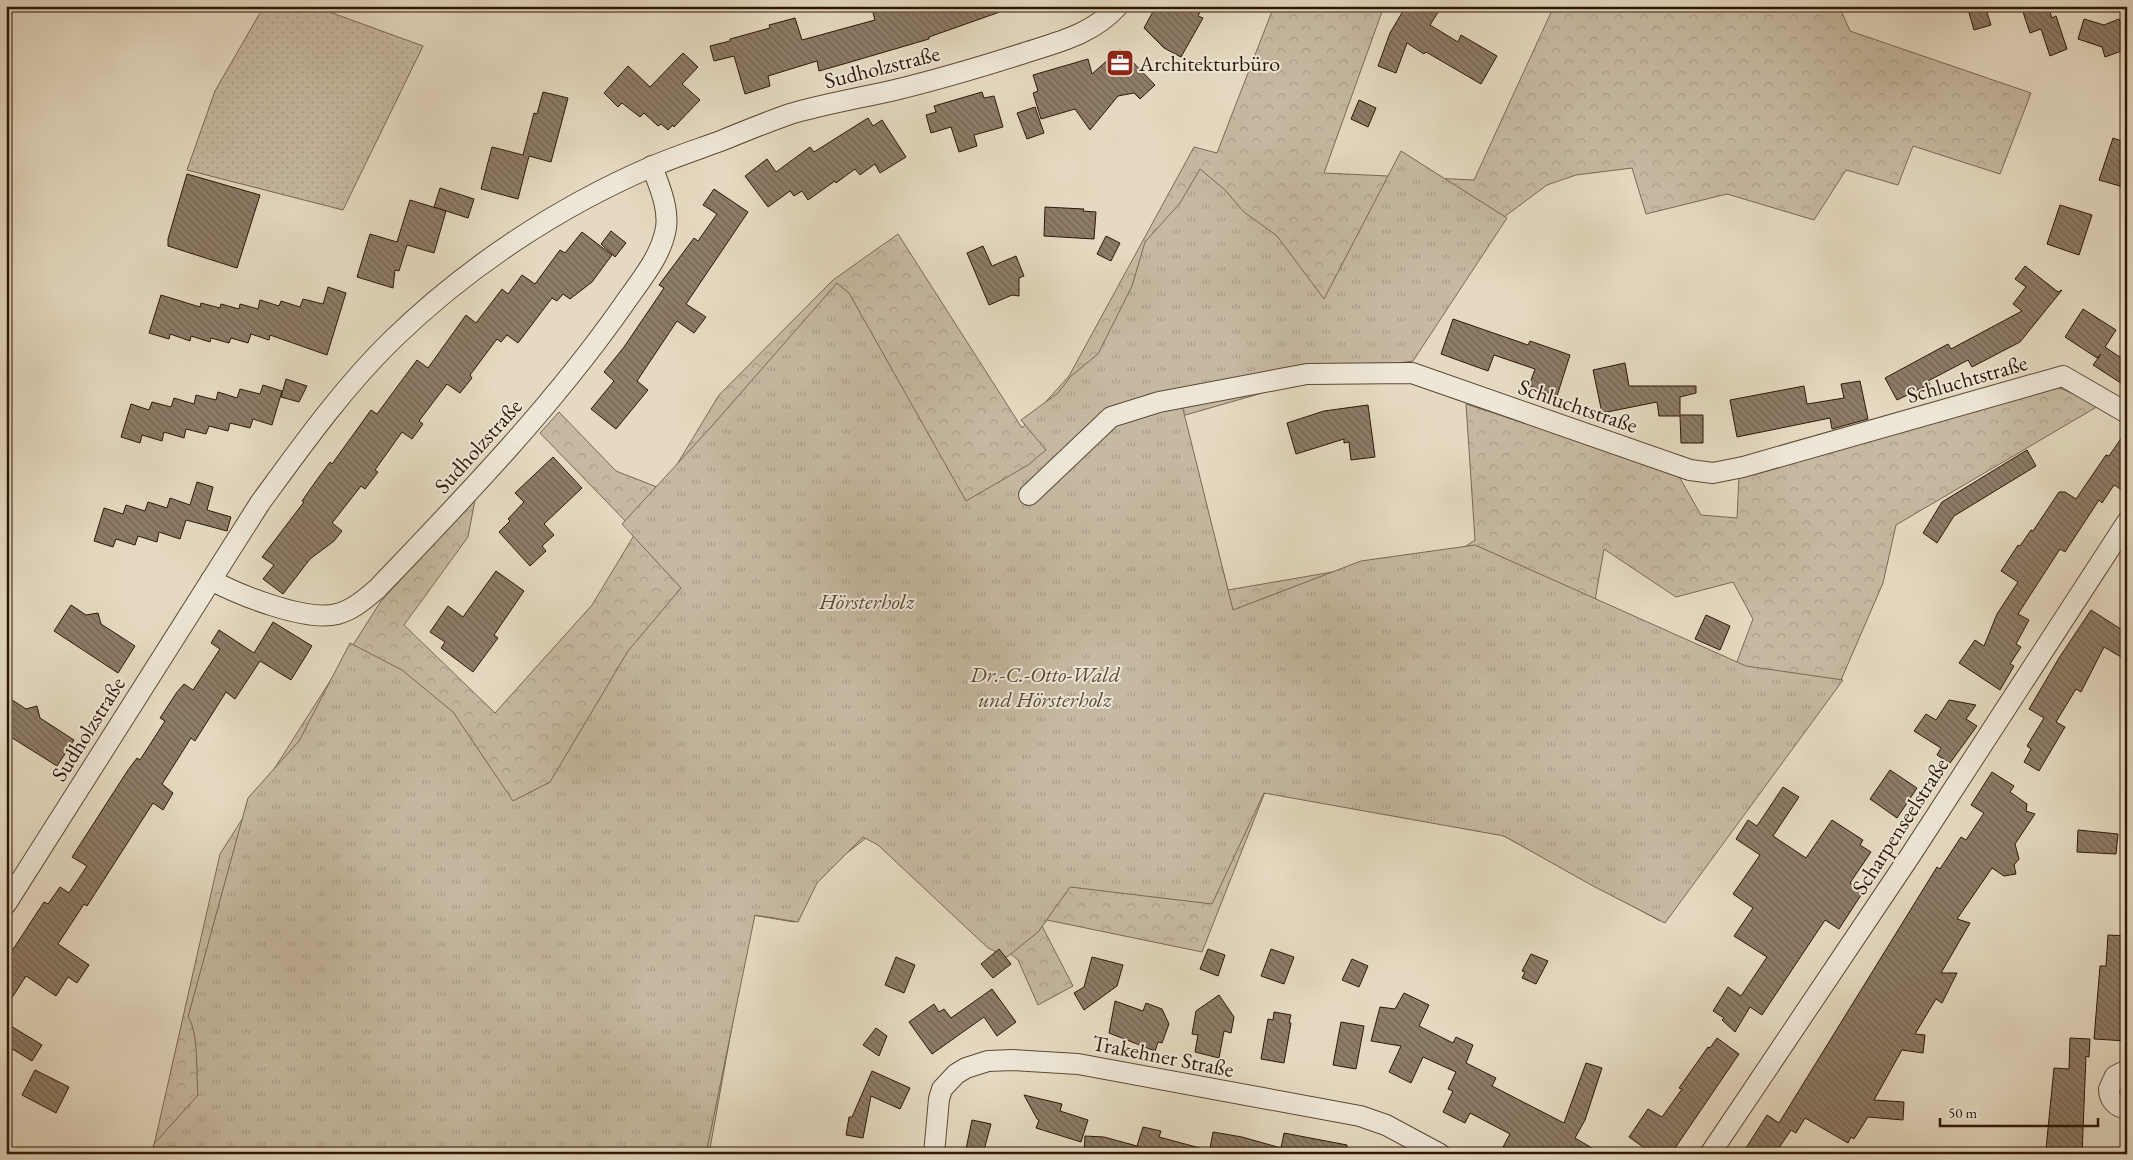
<svg xmlns="http://www.w3.org/2000/svg" width="2133" height="1160" viewBox="0 0 2133 1160" font-family="'EB Garamond',serif">
	<style>
		.grass { fill: url(#grass-dots); stroke: #7a6854 }
		.forest { fill: url(#forest-crowns); stroke: #7a6854; fill-rule: evenodd }
		.park { fill: url(#park-tufts); stroke: #7a6854 }
		.building { fill: url(#building-back-hatch); stroke: #2e1706 }
		.lines { fill: none; stroke-linecap: round; stroke-linejoin: round }
		.street-casing { stroke: #5c4835; stroke-width: 22 }
		.street { stroke: #eee7d7; stroke-width: 20 }
		.labels { text-anchor: middle; dominant-baseline: central; stroke-width: 4; stroke-linejoin: round; paint-order: stroke }
		.poi-label { font-size: 22px; fill: #2e1706; stroke: #eee7d7; text-anchor: start }
		.street-label { font-size: 22px; fill: #2e1706; stroke: #eee7d7 }
		.park-label { font-size: 22px; font-style: italic; fill: #5c4834; stroke: #eee7d7 }
	</style>
	<defs>
		<pattern id="grass-dots" width="8" height="8" patternUnits="userSpaceOnUse" patternTransform="scale(1.25)"><rect width="8" height="8" fill="#c6b9a1"/><path d="M2 2h.1M6 6h.1" fill="none" stroke="#aa9e89" stroke-width="1.8" stroke-linecap="round"/></pattern>
		<pattern id="forest-crowns" width="20" height="18" patternUnits="userSpaceOnUse" patternTransform="scale(1.25)"><rect width="20" height="18" fill="#c6b9a1"/><path d="M2 6a3 3 0 1 1 6 0M12 15a3 3 0 1 1 6 0" fill="none" stroke="#aa9e89"/></pattern>
		<pattern id="park-tufts" width="24" height="20" patternUnits="userSpaceOnUse" patternTransform="scale(1.25)"><rect width="24" height="20" fill="#c6b9a1"/><path d="M3 7l-1-3M5 7V3M7 7l1-3M15 17l-1-3M17 17v-4M19 17l1-3" fill="none" stroke="#aa9e89"/></pattern>
		<pattern id="building-back-hatch" width="6" height="6" patternUnits="userSpaceOnUse" patternTransform="scale(1.25)"><rect width="6" height="6" fill="#8d7c67"/><path d="M-1 5l2 2M0 0l6 6M5-1l2 2" fill="none" stroke="#746553"/></pattern>
	</defs>
	<rect width="100%" height="100%" fill="#e5dac1"/>
	<filter id="stains"><feTurbulence type="fractalNoise" baseFrequency=".004" numOctaves="4"/><feColorMatrix values="0 0 0 0 .2 0 0 0 0 .09 0 0 0 0 .02 0 0 0 .5 -.17"/></filter>
	<radialGradient id="worn" r=".72"><stop offset=".6" stop-color="#630" stop-opacity="0"/><stop offset="1" stop-color="#630" stop-opacity=".3"/></radialGradient>
	<!-- grass -->
	<path class="grass" d="M264 6H313L423 46 343 210 187 170 215 91Z"/>
	<!-- forest -->
	<path class="forest" d="M1274 6H1384L1324 173 1474 180 1554 6H1839L1850 31 2031 93 2000 174 1913 146 1898 185 1846 170 1814 220 1727 194 1646 214 1632 168 1576 175 1547 185 1488 229 1360 365 1182 416 1228 590 1460 550 1475 540 1466 404 1677 473 1701 515 1737 518 1739 477 2053 385 2100 405 1896 525 1883 583 1841 680 1763 757 1660 921 1502 835 1265 792 1202 952 1047 920 1042 926 1073 986 1038 1005 1018 960 871 834 814 879 794 922 752 915 709 1154H152L220 854 381 601 475 500 468 537 404 625 495 713 592 605 636 532 540 433 559 412 616 471 662 489 719 395 833 280 898 234 1022 428 1069 376 1194 147 1217 153ZM1604 549 1676 597 1733 582 1753 619 1735 667 1594 606Z"/>
	<!-- park -->
	<path class="park" d="M1401 151 1507 218 1413 361 1321 374 1181 401 1233 610 1361 561 1475 545 1746 666 1843 680 1665 923 1593 886 1504 836 1264 793 1212 904 1070 887 1038 932 1007 957 988 948 878 845 863 837 817 883 798 922 755 915 706 1154H157L153 1145 198 1095C196 1076 199 1032 188 1017L248 798 299 741 350 643 402 670 453 712 513 801 550 782 628 651 681 588 622 524 711 427 837 283 849 293 966 501 1028 465 1046 450 1021 420 1058 393 1071 376 1098 354 1132 286 1145 242 1180 203 1200 169 1225 190 1244 212 1277 236 1324 299Z"/>
	<!-- building -->
	<g class="building">
		<path d="M871 6H1010L1011 8 929 37V39L847 63 819 71 817 61 768 76 770 86 745 94 734 56 714 61 710 46 730 41V39L770 28 769 25 795 18 802 40 875 20Z"/>
		<path d="M1156 6H1203L1198 16 1203 18 1181 57 1164 48 1144 28Z"/>
		<path d="M1406 6H1442L1430 25 1458 42 1461 35 1497 56 1481 84 1426 52 1424 54 1407 43 1396 73 1378 66 1390 33Z"/>
		<path d="M1967 6H1985L1991 25 1974 30Z"/>
		<path d="M2021 6H2048L2052 18 2056 16 2067 49 2050 56 2041 29 2030 33Z"/>
		<path d="M2084 19 2104 25 2119 19 2127 41V49L2105 57 2102 47 2078 39Z"/>
		<path d="M1120 49 1155 85 1140 99 1134 93 1118 96 1090 130 1075 109 1041 119 1033 93 1038 91 1033 75 1088 59 1092 74Z"/>
		<path d="M683 53 698 67 682 84 700 100 674 127 673 125 668 130 661 124 658 126 644 113 640 117 622 103 618 107 604 93 628 66 650 87Z"/>
		<path d="M543 92 568 98 551 162 529 156 518 199 481 189 492 147 523 155 534 113 537 114Z"/>
		<path d="M982 92 984 98 994 96 1003 127 974 135 977 146 959 152 951 127 931 133 926 115 936 112 934 106Z"/>
		<path d="M1359 100 1376 108 1368 127 1351 119Z"/>
		<path d="M1035 107 1044 133 1027 139 1017 113Z"/>
		<path d="M868 118 873 126 882 120 906 157 880 173 875 164 860 175 855 169 836 183 835 181 808 200 802 191 794 196 790 191 768 207 745 176 767 159 776 172 810 147 814 152Z"/>
		<path d="M2113 138 2127 143V188L2099 180Z"/>
		<path d="M187 174 260 195 237 268 168 246V239Z"/>
		<path d="M440 188 474 199 468 218 434 207Z"/>
		<path d="M714 189 748 212 686 304 706 317 694 333 677 321 637 381 648 390 616 429 591 409 614 381 604 372 624 347 664 288 659 285 694 238 698 241 717 214 703 205Z"/>
		<path d="M410 200 446 211 434 253 407 245 399 271 395 270 393 288 357 277 370 234 397 242Z"/>
		<path d="M2060 205 2092 215 2079 255 2047 244Z"/>
		<path d="M1045 207 1084 209 1083 211 1096 212 1094 239 1044 236Z"/>
		<path d="M611 231 626 243 615 257 601 244Z"/>
		<path d="M582 232 612 255 592 282 570 299 563 294 557 301 552 298 518 343 507 335 501 342 497 339 470 375 472 378 460 393 447 384 419 421 423 424 412 439 402 432 375 470 378 472 365 489 361 486 332 523 342 531 334 541 310 559 283 594 263 579 274 565 262 557 304 502 302 501 316 481 330 462 332 464 371 410 377 414 417 360 428 368 466 315 476 323 502 289 508 294 522 275 535 284 560 250 565 253Z"/>
		<path d="M1106 236 1120 243 1111 261 1097 254Z"/>
		<path d="M983 246 992 266 1016 256 1024 276 1019 278V296L1012 295 989 305 967 253Z"/>
		<path d="M2025 266 2058 292 2062 290 2020 342 1972 367 1968 360 1928 381 1930 384 1897 400 1885 378 1948 344 1951 349 2022 311 2013 304 2026 287 2015 279Z"/>
		<path d="M328 287 346 293 327 355 270 335 269 340 251 334 248 343 231 338 229 343 211 338 210 342 191 336 190 341 170 334 169 339 149 333 161 295 200 307 201 303 220 308 221 304 239 309 240 304 258 309 260 300 279 306 281 301 300 307 303 299 323 304Z"/>
		<path d="M2083 309 2116 330 2105 347 2127 362V387L2093 365 2101 354 2097 358 2065 337Z"/>
		<path d="M1453 319 1528 345 1530 341 1570 355 1557 396 1529 386 1535 369 1494 355 1488 371 1441 354Z"/>
		<path d="M1625 363 1629 386H1696V393L1680 397V415H1703V443H1681L1680 416H1659L1657 402 1602 413 1593 370Z"/>
		<path d="M286 379 307 386 299 402 281 397Z"/>
		<path d="M1860 381 1868 419 1832 429 1830 418 1737 437 1730 400 1804 386 1807 404 1844 398 1841 384Z"/>
		<path d="M263 385 282 391 272 425 253 419 250 428 230 423 228 431 209 426 206 434 186 429 184 438 164 432 162 441 142 435 140 443 121 437 131 404 149 410 152 402 171 407 174 398 194 404 196 395 216 400 218 392 237 398 240 389 260 394Z"/>
		<path d="M1368 405 1375 457 1351 460 1349 442 1344 443V439L1296 454 1287 423 1324 411Z"/>
		<path d="M2127 430V493L2114 485 2102 503 2099 500 2065 552 2060 549 2018 614 2029 620 2016 644 2021 647 2010 664 2014 666 2000 690 1959 663 1975 640 1984 646 1997 614 2018 582 2001 571 2018 545 2020 546 2031 530 2033 531 2059 492H2065L2076 499 2106 455 2109 456Z"/>
		<path d="M2027 450 2036 466 1954 516 1937 543 1923 533 1942 502Z"/>
		<path d="M553 457 582 488 544 524 554 535 542 546 546 551 530 566 499 532 510 521 508 519 524 502 515 493Z"/>
		<path d="M197 482 213 487 207 510 231 517 227 531 186 520 180 539 159 532 157 542 138 536 135 545 116 539 113 547 94 541 104 508 123 514 126 505 145 511 148 502 167 508 170 498 190 505Z"/>
		<path d="M496 571 524 591 494 635 498 638 473 672 441 648 445 642 430 632 448 606 463 617Z"/>
		<path d="M71 605 86 615 98 613 101 624 135 646 118 673 54 631Z"/>
		<path d="M2091 610 2127 633V648L2121 657 2104 647 2081 692 2076 689 2056 722 2065 727 2039 771 2024 762 2031 749 2027 746 2044 718 2029 709 2059 658Z"/>
		<path d="M1706 615 1730 626 1720 650 1695 639Z"/>
		<path d="M273 622 312 646 291 680 260 661 235 699 226 692 195 741 191 738 162 784 173 793 163 810 153 803 87 906 84 904 58 944 89 965 77 983 68 977 56 996 26 976 6 1007V960L44 902 48 904 60 887 69 893 87 866 72 857 128 770 137 758 140 760 165 721 160 718 177 692 184 684 193 690 220 649 211 643 219 630 254 653Z"/>
		<path d="M6 696 26 709 37 706 40 718 74 740 57 766 6 734Z"/>
		<path d="M1949 700 1976 705 1966 719 1977 726 1950 763 1937 755 1941 748 1914 731 1926 714 1936 720Z"/>
		<path d="M1890 770 1917 788 1897 818 1870 799Z"/>
		<path d="M1992 772 2014 786 2010 792 2027 804 2026 811 2035 814 2015 844 2019 859 2014 865 2016 874 2004 876 1992 868 1957 919 1970 923 1941 973H1957L1942 1003 1936 999 1915 1034 1925 1035 1923 1053 1902 1050 1874 1100 1904 1102 1903 1120 1868 1117 1854 1139 1851 1137 1848 1143 1805 1118 1796 1133 1791 1130 1775 1154H1756L1746 1148 1767 1115 1779 1123 1937 867 1940 869 1961 837 1966 840 1984 813 1971 805Z"/>
		<path d="M1783 787 1799 797 1773 836 1806 858 1832 820 1863 840 1860 845 1871 852 1850 883 1863 892 1839 929 1825 920 1762 1015 1750 1007 1735 1032 1722 1020 1724 1018 1713 1011 1728 987 1741 996 1767 957 1734 936 1753 908 1733 894 1760 855 1736 839 1748 820 1757 826Z"/>
		<path d="M2078 830 2118 834 2116 854 2077 852Z"/>
		<path d="M2108 935 2127 936V1041L2094 1039 2100 966H2106Z"/>
		<path d="M999 949 1011 964 993 978 981 964Z"/>
		<path d="M1208 949 1225 955 1218 976 1200 969Z"/>
		<path d="M1271 949 1294 957 1284 984 1261 976Z"/>
		<path d="M1531 954 1548 961 1536 984 1522 978 1525 972 1522 971Z"/>
		<path d="M896 957 915 965 904 993 885 985Z"/>
		<path d="M1092 957 1123 965 1117 986 1084 1010 1074 993 1084 987Z"/>
		<path d="M1352 959 1368 966 1359 987 1342 980Z"/>
		<path d="M992 989 1016 1022 997 1036 984 1017 932 1054 909 1022 934 1004 939 1012 944 1009 951 1018Z"/>
		<path d="M1404 993 1429 1005 1419 1026 1453 1043 1456 1037 1473 1045 1466 1063 1496 1078 1492 1086 1564 1123 1586 1063 1602 1068 1585 1120 1575 1138 1602 1154H1516L1503 1147 1510 1134 1470 1113 1465 1123 1443 1112 1453 1091 1448 1089 1456 1072 1423 1057 1411 1083 1389 1072 1401 1046 1371 1041 1380 1007 1395 1009Z"/>
		<path d="M1219 995 1234 1017 1231 1033 1224 1031 1219 1058 1195 1052 1198 1035 1192 1034 1196 1011Z"/>
		<path d="M1115 1001 1143 1011 1146 1003 1162 1009 1169 1024 1162 1043 1158 1042 1155 1051 1109 1033Z"/>
		<path d="M1274 1012 1291 1015 1289 1023H1291L1284 1063 1261 1059 1268 1019 1273 1020Z"/>
		<path d="M1341 1022 1364 1026 1356 1069 1333 1065Z"/>
		<path d="M6 1023 42 1045 32 1061 6 1045Z"/>
		<path d="M876 1028 887 1036 879 1056 863 1045Z"/>
		<path d="M1717 1038 1739 1054 1671 1154H1653L1629 1137 1648 1109 1662 1117 1682 1089 1679 1088 1708 1047 1710 1048Z"/>
		<path d="M2070 1038 2090 1039 2089 1057 2086 1056 2082 1154H2061V1149H2046L2054 1068 2069 1069Z"/>
		<path d="M35 1070 69 1087 56 1113 22 1095Z"/>
		<path d="M872 1071 910 1088 900 1109 871 1096 863 1138 846 1135 849 1117H852Z"/>
		<path d="M1024 1095 1062 1104 1060 1111 1088 1120 1081 1142 1036 1128 1039 1120 1037 1119Z"/>
		<path d="M972 1120 991 1124 983 1154H965Z"/>
		<path d="M1143 1127 1161 1131 1159 1137 1200 1148 1199 1154H1084L1085 1136 1104 1137 1137 1146Z"/>
		<path d="M1213 1132 1242 1137 1281 1148 1284 1133 1347 1145 1346 1154 1285 1152 1284 1154H1209Z"/>
	</g>
	<g class="lines">
		<defs>
			<g id="street">
				<path d="M1029 495 1111 417 1159 402 1307 374 1412 373 1690 470 1713 473 1743 467 2063 376 2127 413"/>
				<path d="M211 580C239 595 306 622 337 614 353 610 365 599 377 589 463 499 550 409 622 307 638 283 661 258 666 228 669 207 659 186 652 166"/>
				<path d="M6 904 260 503C301 447 342 389 392 340 466 268 556 208 651 167 674 157 699 149 723 140 745 131 767 122 790 114 824 104 860 98 895 90 936 80 977 68 1018 55 1054 43 1091 36 1118 6"/>
				<path d="M2127 1070 2115 1076 2109 1089C2109 1100 2116 1107 2127 1109"/>
				<path d="M934 1154 939 1099 942 1089 956 1074 966 1068 988 1061 1013 1060 1078 1064 1360 1116 1386 1125 1440 1154"/>
				<path d="M1710 1154 1910 856 2127 522"/>
			</g>
		</defs>
		<!-- street casing -->
		<use href="#street" class="street-casing"/>
		<!-- street -->
		<use href="#street" class="street"/>
	</g>
	<!-- icons -->
	<defs>
		<symbol id="office-square" viewBox="-11 -11 22 22"><rect x="-9" y="-9" width="18" height="18" rx="4" fill="#8f2418" stroke="#eee7d7"/><path d="M-6-3h4V-5.5h4V-3h4V5H-6ZM-1-4.5V-3h2v-1.5ZM-6 0V1H6V0Z" fill="#fff"/></symbol>
	</defs>
	<g fill-rule="evenodd">
		<use href="#office-square" x="1104" y="47" width="32" height="32"/>
	</g>
	<g class="labels">
		<!-- poi labels -->
		<g class="poi-label">
			<text x="1139" y="63">Architekturbüro</text>
		</g>
		<!-- street labels -->
		<g class="street-label">
			<text transform="translate(882 67) rotate(-14)">Sudholzstraße</text>
			<text transform="translate(1967 379) rotate(-16)">Schluchtstraße</text>
			<text transform="translate(1578 406) rotate(19)">Schluchtstraße</text>
			<text transform="translate(478 446) rotate(-48)">Sudholzstraße</text>
			<text transform="translate(88 729) rotate(-58)">Sudholzstraße</text>
			<text transform="translate(1900 826) rotate(-57)">Scharpenseelstraße</text>
			<text transform="translate(1163 1056) rotate(11)">Trakehner Straße</text>
		</g>
		<!-- park labels -->
		<g class="park-label">
			<text x="867" y="601">Hörsterholz</text>
			<text x="1045" y="674">Dr.-C.-Otto-Wald<tspan x="1045" dy="25">und Hörsterholz</tspan></text>
		</g>
	</g>
	<!-- margin -->
	<rect width="2133" height="1160" fill="none" stroke="#e5dac1" stroke-width="25"/>
	<rect x="8" y="8" width="2118" height="1145" fill="none" stroke="#2e1706" stroke-width="2.5"/>
	<rect x="12" y="12" width="2108" height="1135" fill="none" stroke="#2e1706"/>
	<!-- scale -->
	<path d="M1940 1118v8h158v-8" fill="none" stroke="#2e1706" stroke-width="2.5"/>
	<text x="1948" y="1118" font-size="15" fill="#2e1706" stroke="#eee7d7" stroke-width="4" paint-order="stroke">50 m</text>
	<rect width="100%" height="100%" filter="url(#stains)"/>
	<rect width="100%" height="100%" fill="url(#worn)"/>
</svg>
